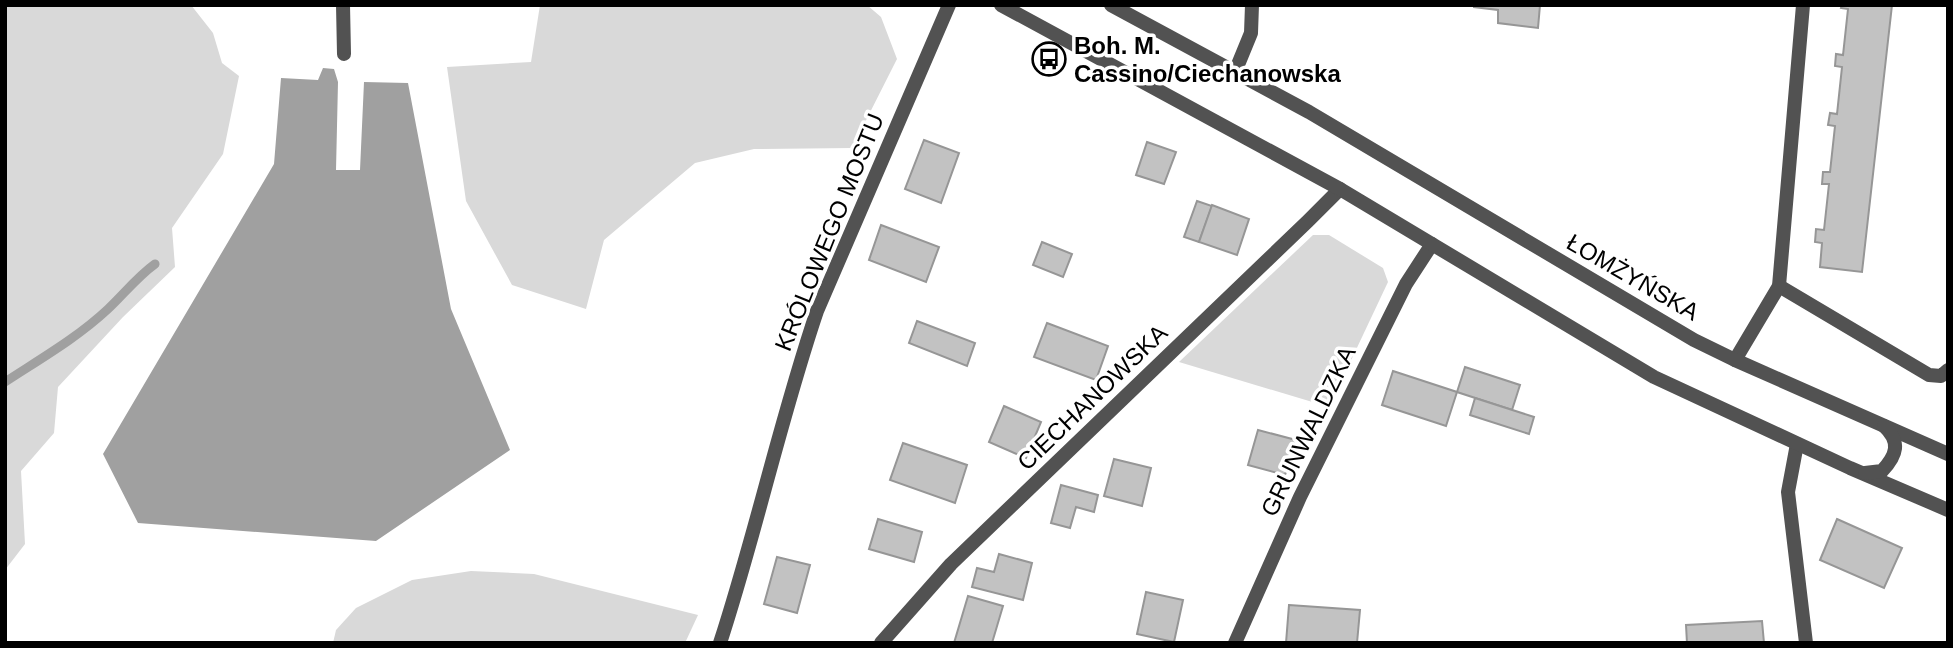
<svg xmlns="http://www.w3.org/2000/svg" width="1953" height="648" viewBox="0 0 1953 648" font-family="Helvetica,sans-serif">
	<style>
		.green { fill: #d9d9d9 }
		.water { fill: #a0a0a0 }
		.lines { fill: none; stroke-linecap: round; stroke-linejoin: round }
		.stream { stroke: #a0a0a0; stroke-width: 9 }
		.building { fill: #c2c2c2; stroke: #969696; stroke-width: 2 }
		.service { stroke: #525252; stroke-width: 14 }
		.minor { stroke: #525252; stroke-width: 14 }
		.tertiary { stroke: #525252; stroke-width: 14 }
		.labels { text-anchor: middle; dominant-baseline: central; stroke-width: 7; stroke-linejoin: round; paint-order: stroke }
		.poi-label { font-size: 24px; font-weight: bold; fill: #000; stroke: #fff; text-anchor: start }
		.street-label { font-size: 24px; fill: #000; stroke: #fff }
	</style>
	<rect width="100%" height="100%" fill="#fff"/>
	<!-- green -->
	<g class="green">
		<path d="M5 5H191L213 33 222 63 239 76 223 154 172 228 175 267 123 317 58 387 54 433 21 471 25 544 5 570Z"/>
		<path d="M540 5H867L881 17 897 59 852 148 754 149 695 163 604 240 586 309 512 285 466 201 447 67 531 62Z"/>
		<path d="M1313 235H1329L1383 268 1388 282 1329 407 1179 362Z"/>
		<path d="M471 571 534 574 698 615 685 643H333L336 630 356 608 412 580Z"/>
	</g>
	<!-- water -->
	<path class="water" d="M323 68 334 69 338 82 336 170H360L364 82 408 83 451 309 510 450 376 541 138 523 103 454 274 164 281 78 318 80Z"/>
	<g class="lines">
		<!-- stream -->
		<path class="stream" d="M5 382C40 359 77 338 108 309 124 294 137 277 155 264"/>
	</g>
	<!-- building -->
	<g class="building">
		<path d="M1474 5H1540L1538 28 1498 23V10L1474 7Z"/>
		<path d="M1842 5H1892L1862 272 1820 267 1822 243 1815 242 1816 229 1824 230 1829 184H1822L1823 172H1830L1835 126 1828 125 1830 113 1837 114 1842 67 1835 66 1836 54 1843 55 1848 9 1841 8Z"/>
		<path d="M924 140 959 153 941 203 905 189Z"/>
		<path d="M1147 142 1176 152 1164 184 1136 175Z"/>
		<path d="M1197 201 1212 206 1199 242 1184 237Z"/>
		<path d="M1212 205 1249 219 1237 255 1199 242Z"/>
		<path d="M881 225 939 247 926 282 869 260Z"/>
		<path d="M1042 242 1072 254 1063 277 1033 265Z"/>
		<path d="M917 321 975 343 967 366 909 343Z"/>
		<path d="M1047 323 1108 346 1096 380 1034 357Z"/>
		<path d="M1465 367 1520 385 1512 410 1457 392Z"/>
		<path d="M1393 371 1457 392 1446 426 1382 405Z"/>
		<path d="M1475 398 1534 417 1529 434 1470 415Z"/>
		<path d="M1004 406 1041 422 1026 458 989 442Z"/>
		<path d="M1258 430 1296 440 1285 475 1248 465Z"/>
		<path d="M903 443 967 465 955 503 890 480Z"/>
		<path d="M1114 459 1151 468 1142 506 1104 496Z"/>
		<path d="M1061 485 1098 495 1094 512 1076 507 1070 528 1051 523Z"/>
		<path d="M878 519 922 532 914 562 869 549Z"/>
		<path d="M1837 519 1902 548 1884 588 1820 560Z"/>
		<path d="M999 554 1032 563 1023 600 972 587 977 568 994 572Z"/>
		<path d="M777 557 810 565 797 613 764 604Z"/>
		<path d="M1146 592 1183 600 1174 642 1137 634Z"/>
		<path d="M968 596 1003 606 992 643H954Z"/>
		<path d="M1289 605 1360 610 1357 643H1286Z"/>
		<path d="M1762 621 1764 643H1687L1686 625Z"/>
	</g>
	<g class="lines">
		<!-- service -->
		<g class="service">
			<path d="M343 5 344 54"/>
			<path d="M1235 72 1251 33 1252 5"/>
			<path d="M1779 286 1929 375 1941 376 1948 370"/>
			<path d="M1735 360 1779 286 1803 5"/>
		</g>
		<!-- minor -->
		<g class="minor">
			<path d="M1797 444 1788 492 1806 643"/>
			<path d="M720 643C756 533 780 420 817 311L949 5"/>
			<path d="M881 643 951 564 1308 221 1340 189"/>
			<path d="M1235 643 1300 497 1406 284 1432 244"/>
		</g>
		<!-- tertiary -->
		<g class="tertiary">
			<path d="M1001 5 1340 189 1654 377 1850 468 1948 510"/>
			<path d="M1111 5 1309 112 1694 340 1735 360 1948 454"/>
			<path d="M1865 473 1882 471C1897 455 1901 442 1884 426"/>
		</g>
	</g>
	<!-- icons -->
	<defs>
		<symbol id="bus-ring" viewBox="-11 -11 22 22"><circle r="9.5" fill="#fff" stroke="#000" stroke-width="1.5"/><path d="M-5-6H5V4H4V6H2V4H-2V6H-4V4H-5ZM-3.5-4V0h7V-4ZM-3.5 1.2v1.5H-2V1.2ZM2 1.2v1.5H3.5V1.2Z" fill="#000"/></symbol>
	</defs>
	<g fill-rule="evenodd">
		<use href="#bus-ring" x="1030" y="40" width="38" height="38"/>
	</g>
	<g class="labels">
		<!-- poi labels -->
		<g class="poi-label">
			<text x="1074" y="45">Boh. M.<tspan x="1074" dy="28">Cassino/Ciechanowska</tspan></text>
		</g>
		<!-- street labels -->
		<g class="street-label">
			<text transform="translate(829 232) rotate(-68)">KRÓLOWEGO MOSTU</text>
			<text transform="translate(1633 277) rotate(30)">ŁOMŻYŃSKA</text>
			<text transform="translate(1092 397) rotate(-44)">CIECHANOWSKA</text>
			<text transform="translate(1308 431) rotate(-64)">GRUNWALDZKA</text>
		</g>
	</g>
	<!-- border -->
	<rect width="1953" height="648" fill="none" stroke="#000000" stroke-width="14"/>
</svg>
